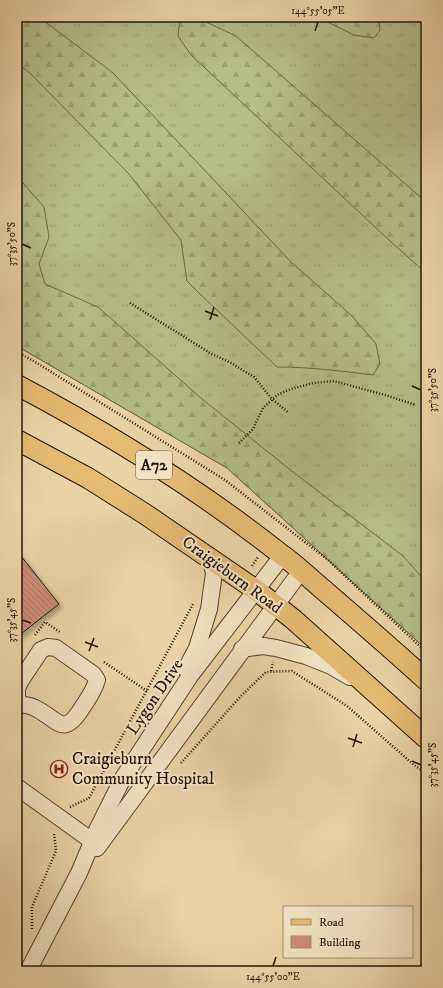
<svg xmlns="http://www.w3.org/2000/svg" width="443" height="988" viewBox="0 0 443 988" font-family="'IM FELL DW Pica',serif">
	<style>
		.grass { fill: url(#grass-tufts); stroke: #6d6a4a }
		.forest { fill: url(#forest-firs); stroke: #6d6a4a }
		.building { fill: url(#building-back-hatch); stroke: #25160b; filter: url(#shadow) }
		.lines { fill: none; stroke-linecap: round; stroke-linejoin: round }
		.minor-casing { stroke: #564632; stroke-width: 18 }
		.major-casing { stroke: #25160b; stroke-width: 22 }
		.path { stroke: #25160b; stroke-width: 2.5; stroke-dasharray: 1 2; stroke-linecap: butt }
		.minor { stroke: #f1e3c4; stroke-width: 16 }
		.major { stroke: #e5ba72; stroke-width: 20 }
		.ticks { fill: none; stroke: #25160b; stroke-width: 1.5 }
		.labels { text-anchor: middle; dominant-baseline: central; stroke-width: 4; stroke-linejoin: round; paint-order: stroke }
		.shield { fill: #f1e3c4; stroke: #625442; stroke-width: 1 }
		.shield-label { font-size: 16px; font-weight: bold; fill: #25160b }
		.street-label { font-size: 17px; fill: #25160b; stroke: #f1e3c4 }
		.poi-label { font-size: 17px; fill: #25160b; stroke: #f1e3c4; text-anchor: start }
		.neatline { fill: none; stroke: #25160b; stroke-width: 1.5 }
		.ticks-label { font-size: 10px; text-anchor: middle; fill: #25160b }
	</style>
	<defs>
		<pattern id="grass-tufts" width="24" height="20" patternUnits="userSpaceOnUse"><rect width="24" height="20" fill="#b5bd88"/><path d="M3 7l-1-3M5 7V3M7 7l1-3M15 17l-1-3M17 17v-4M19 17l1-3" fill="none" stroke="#9ca274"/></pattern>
		<pattern id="forest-firs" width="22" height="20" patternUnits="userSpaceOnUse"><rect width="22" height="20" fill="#b5bd88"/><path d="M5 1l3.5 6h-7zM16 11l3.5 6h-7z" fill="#9ca274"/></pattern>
		<pattern id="building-back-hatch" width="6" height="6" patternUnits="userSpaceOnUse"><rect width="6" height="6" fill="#ce8b78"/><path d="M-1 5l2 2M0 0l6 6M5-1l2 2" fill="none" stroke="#a77161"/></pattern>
		<filter id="shadow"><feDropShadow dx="3.5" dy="3.5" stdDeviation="2" flood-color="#0004"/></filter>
	</defs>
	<rect width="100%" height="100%" fill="#ead4a5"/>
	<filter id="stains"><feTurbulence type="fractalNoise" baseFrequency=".005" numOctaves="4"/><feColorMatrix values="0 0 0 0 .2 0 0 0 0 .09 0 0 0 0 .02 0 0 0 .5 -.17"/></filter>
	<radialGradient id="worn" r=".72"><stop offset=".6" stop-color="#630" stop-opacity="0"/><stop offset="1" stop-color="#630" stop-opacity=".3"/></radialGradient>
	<!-- grass -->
	<path class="grass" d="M17 17H426V649L227 468 17 346Z"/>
	<!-- forest -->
	<g class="forest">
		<path d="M17 17H39L113 73 291 262 352 316 376 344 380 364 373 375C341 371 310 367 277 367L201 295 187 281 181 240 128 173 29 72 17 63Z"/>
		<path d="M180 17 202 20 236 36 426 202V273L390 241 191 55 178 36Z"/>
		<path d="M317 17H379L380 30 374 38 354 35Z"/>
		<path d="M17 176 44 207 49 237 39 264 45 284 98 307 202 399 293 472 403 556 426 582V649L227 468 17 346Z"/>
	</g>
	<!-- building -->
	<path class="building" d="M17 551 59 604 17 637Z"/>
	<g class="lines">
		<defs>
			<g id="minor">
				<path d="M242 649 263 646 276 648 306 656 331 666 350 677"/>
				<path d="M186 669 197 648 209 609 214 573 210 558"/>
				<path d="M17 705V688L21 680 41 650 48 647 56 648 93 674 97 680C94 691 88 699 82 708 63 738 59 720 35 708 30 705 23 705 17 704"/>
				<path d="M17 787 92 841"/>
				<path d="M97 848 301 571"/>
				<path d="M28 971 79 873 97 830 123 778 190 676 256 590 283 555"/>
			</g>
			<g id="major">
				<path d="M17 385C110 434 200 490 282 555 295 564 307 576 319 586 355 617 391 648 426 680"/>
				<path d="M17 440 88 478 145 514 256 590 293 619 426 738"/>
			</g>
		</defs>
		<!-- minor casing -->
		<use href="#minor" class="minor-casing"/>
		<!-- major casing -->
		<use href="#major" class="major-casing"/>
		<!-- path -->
		<g class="path">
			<path d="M130 303 210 353 231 363 254 377 272 399 289 413"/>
			<path d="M17 352 32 360 225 480 328 560 426 652"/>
			<path d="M423 363 426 366"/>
			<path d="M239 443 253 429 263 408 277 395 291 389 313 383 334 381 385 395 416 405"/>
			<path d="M252 566 258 557"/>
			<path d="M35 635 45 622 60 632"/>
			<path d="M104 662 147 691"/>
			<path d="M271 671 273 662"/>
			<path d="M181 763 241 696 266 672 292 671 347 706 414 765 426 773"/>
			<path d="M70 807 89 798 193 604"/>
			<path d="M32 929V907L56 851 54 833"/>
		</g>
		<!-- minor -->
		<use href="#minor" class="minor"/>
		<!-- major -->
		<use href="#major" class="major"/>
	</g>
	<!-- ticks -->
	<path class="ticks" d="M315 31 318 22M22 244 31 248M205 311 218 316M210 320 214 307M412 386 421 390M22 620 31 623M85 642 98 647M89 651 94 638M348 738 362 743M353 747 357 734M412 761 421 765M273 966 276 957"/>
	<!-- icons -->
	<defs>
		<symbol id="hospital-ring" viewBox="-11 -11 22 22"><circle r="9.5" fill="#f1e3c4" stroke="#8f2418" stroke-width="1.5"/><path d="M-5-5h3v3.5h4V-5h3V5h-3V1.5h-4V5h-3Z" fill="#8f2418"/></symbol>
	</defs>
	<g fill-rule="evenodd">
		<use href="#hospital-ring" x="49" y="759" width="20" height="20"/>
	</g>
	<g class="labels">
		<!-- shield labels -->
		<rect class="shield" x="136" y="451" width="36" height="28" rx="3"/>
		<g class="shield-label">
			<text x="154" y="465">A72</text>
		</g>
		<!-- street labels -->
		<g class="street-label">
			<text transform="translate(232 575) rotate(36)">Craigieburn Road</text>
			<text transform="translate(155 697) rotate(-56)">Lygon Drive</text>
		</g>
		<!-- poi labels -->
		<g class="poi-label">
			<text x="72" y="759">Craigieburn<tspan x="72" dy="20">Community Hospital</tspan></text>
		</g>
	</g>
	<!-- margin -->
	<rect width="443" height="988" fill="none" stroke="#ead4a5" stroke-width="44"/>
	<!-- legend -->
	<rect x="283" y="906" width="130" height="52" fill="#f1e3c4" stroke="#9f917a"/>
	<rect x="291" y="919" width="20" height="6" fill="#e5ba72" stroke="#9f917a"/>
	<text x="319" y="926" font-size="12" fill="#25160b">Road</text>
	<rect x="291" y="936" width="20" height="12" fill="#ce8b78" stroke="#9f917a"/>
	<text x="319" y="946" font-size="12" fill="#25160b">Building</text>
	<rect x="22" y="22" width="399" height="944" class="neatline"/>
	<g class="ticks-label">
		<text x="318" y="14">144°55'05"E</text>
		<text transform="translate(11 244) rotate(-90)" y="4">37°35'50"S</text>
		<text transform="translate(432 390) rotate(-90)" y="4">37°35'50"S</text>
		<text transform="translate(11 620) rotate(-90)" y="4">37°35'45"S</text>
		<text transform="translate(432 765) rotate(-90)" y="4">37°35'45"S</text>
		<text x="273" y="980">144°55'00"E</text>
	</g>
	<rect width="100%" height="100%" filter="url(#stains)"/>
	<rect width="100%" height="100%" fill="url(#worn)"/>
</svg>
